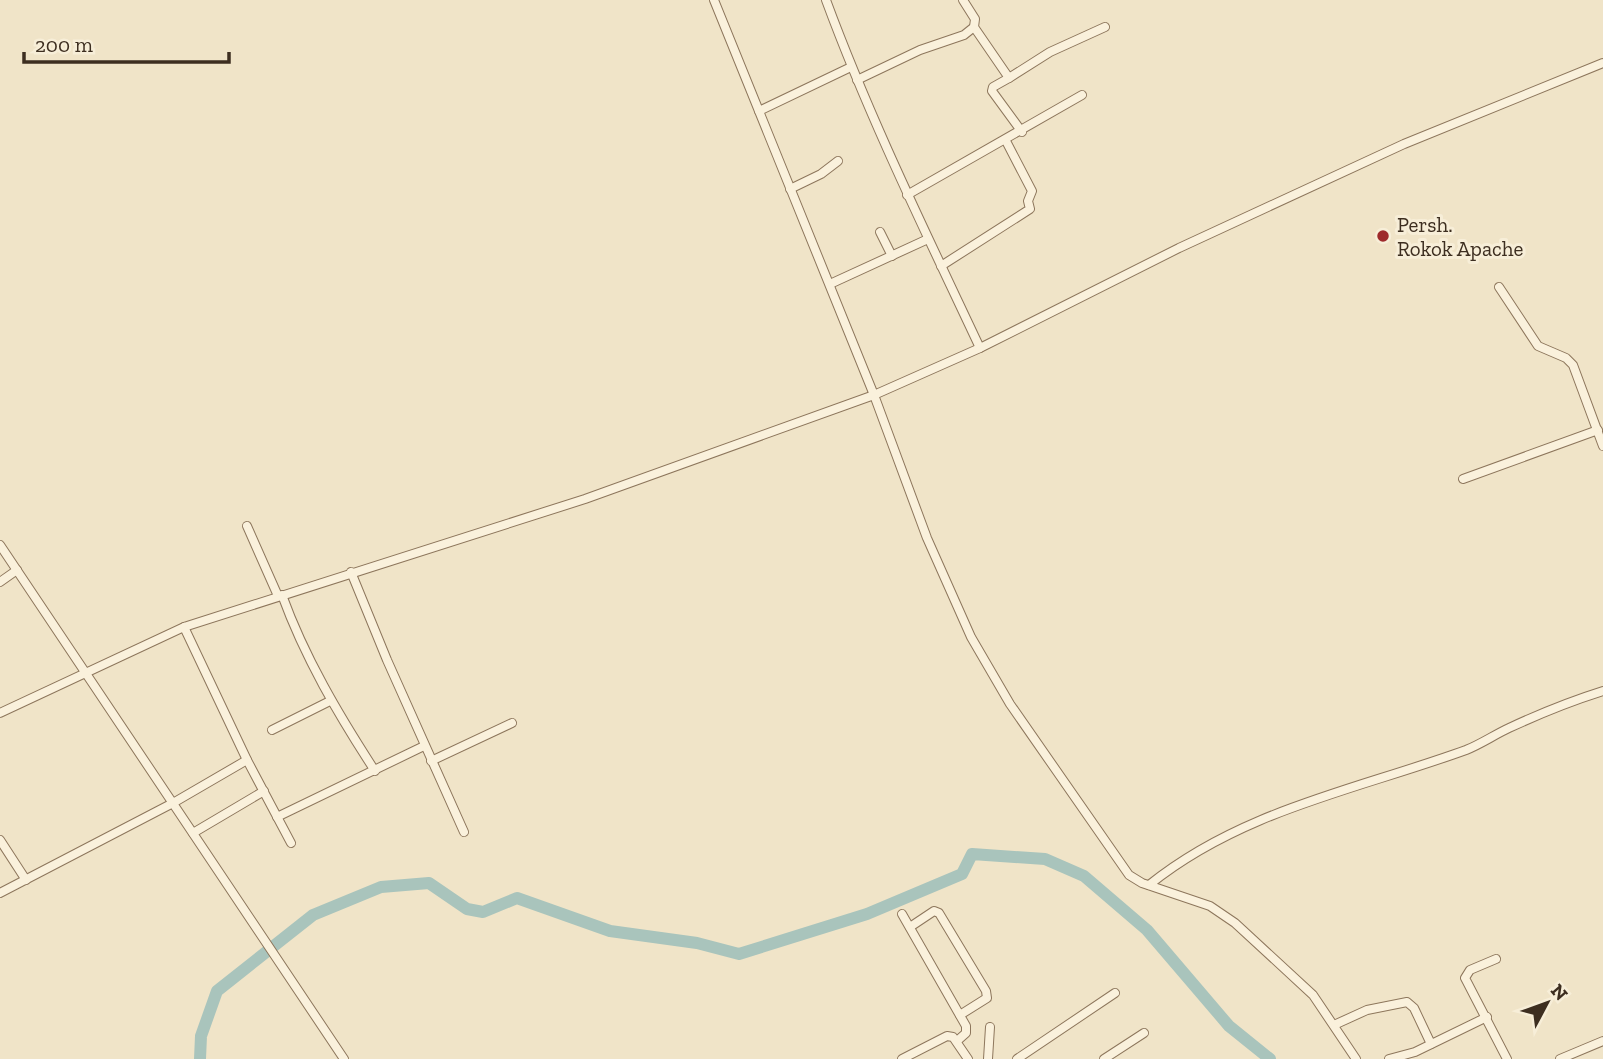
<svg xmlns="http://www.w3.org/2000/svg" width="1603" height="1059" viewBox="0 0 1603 1059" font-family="'Zilla Slab',serif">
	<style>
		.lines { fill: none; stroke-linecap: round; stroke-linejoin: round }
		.river { stroke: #a9c4bc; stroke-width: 12 }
		.street-casing { stroke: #8d765c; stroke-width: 10 }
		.street { stroke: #faf1dc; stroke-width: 8 }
		.poi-dot { fill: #9e2a2b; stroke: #f7eed8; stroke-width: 2.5 }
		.labels { text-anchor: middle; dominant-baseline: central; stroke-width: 6; stroke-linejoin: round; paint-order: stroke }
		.poi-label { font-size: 21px; fill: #3d2e20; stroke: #f7eed8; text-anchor: start }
	</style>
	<rect width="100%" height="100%" fill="#f0e4c8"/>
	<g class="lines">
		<!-- river -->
		<path class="river" d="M200 1059 201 1036 217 991 313 915 381 887 429 883 467 909 483 912 517 898 610 931 697 943 739 954 867 914 962 874 972 854 1045 859 1084 876 1147 930 1229 1026 1270 1059"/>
		<defs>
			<g id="street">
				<path d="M714 0 874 395 927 538 971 637 1010 704 1129 875 1142 883 1210 906 1235 923 1313 995 1356 1059"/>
				<path d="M826 0C870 119 926 233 980 348"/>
				<path d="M963 0 975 19 974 27 1009 78 993 87 992 91 1022 132"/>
				<path d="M1009 78 1050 52 1105 27"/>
				<path d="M857 80 920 50 964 35 974 27"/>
				<path d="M759 111 851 67"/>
				<path d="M790 189 821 174 838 161"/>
				<path d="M907 195 1082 95"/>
				<path d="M880 232 892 256"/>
				<path d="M941 266 1030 209 1028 201 1032 191 1006 141"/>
				<path d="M830 284 928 239"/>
				<path d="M1499 287 1538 346 1566 358 1573 365 1603 446"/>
				<path d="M1463 479 1598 430"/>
				<path d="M247 526 278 596"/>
				<path d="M0 545 344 1059"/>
				<path d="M351 572 387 660 464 832"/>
				<path d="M0 582 17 570"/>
				<path d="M282 595C305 658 338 714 375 771"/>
				<path d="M184 627 247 760 291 843"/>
				<path d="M0 713 184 627 585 499 874 395 980 348 1179 248 1404 144 1603 63"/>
				<path d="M272 730 330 701"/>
				<path d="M431 761 512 723"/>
				<path d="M277 817 424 746"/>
				<path d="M193 833 264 791"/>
				<path d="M0 840 26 880"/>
				<path d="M1149 885C1242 810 1356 790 1466 750 1481 744 1494 735 1509 728 1539 714 1571 701 1603 691"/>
				<path d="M0 893 173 803 247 760"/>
				<path d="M902 914 966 1026V1033L957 1041"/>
				<path d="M910 927 934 911 939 913 986 991 987 998 960 1015"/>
				<path d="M1496 959 1470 970 1465 978 1507 1059"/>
				<path d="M1334 1025 1367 1010 1407 1002 1414 1008 1431 1044"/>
				<path d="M902 1059 947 1036 953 1037 968 1059"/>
				<path d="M988 1059 990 1027"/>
				<path d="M1017 1059 1115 993"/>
				<path d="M1104 1059 1144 1033"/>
				<path d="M1389 1059 1415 1052 1487 1017"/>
				<path d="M1560 1059 1603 1041"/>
			</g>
		</defs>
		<!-- street casing -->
		<use href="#street" class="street-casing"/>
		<!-- street -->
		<use href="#street" class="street"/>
	</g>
	<!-- markers -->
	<circle class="poi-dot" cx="1383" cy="236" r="7"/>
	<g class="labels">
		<!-- poi labels -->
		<g class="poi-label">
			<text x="1397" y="224">Persh.<tspan x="1397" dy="24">Rokok Apache</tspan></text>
		</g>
	</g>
	<!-- north arrow -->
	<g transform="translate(1547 1003) rotate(49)" stroke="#f7eed8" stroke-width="5" paint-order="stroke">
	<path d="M0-5L12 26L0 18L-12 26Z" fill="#3d2e20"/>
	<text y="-10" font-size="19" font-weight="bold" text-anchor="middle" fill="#3d2e20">N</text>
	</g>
	<!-- scale -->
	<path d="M24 52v10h205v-10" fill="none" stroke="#3d2e20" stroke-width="3.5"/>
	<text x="35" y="52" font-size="21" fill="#3d2e20" stroke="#f7eed8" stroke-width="5" paint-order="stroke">200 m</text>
</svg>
